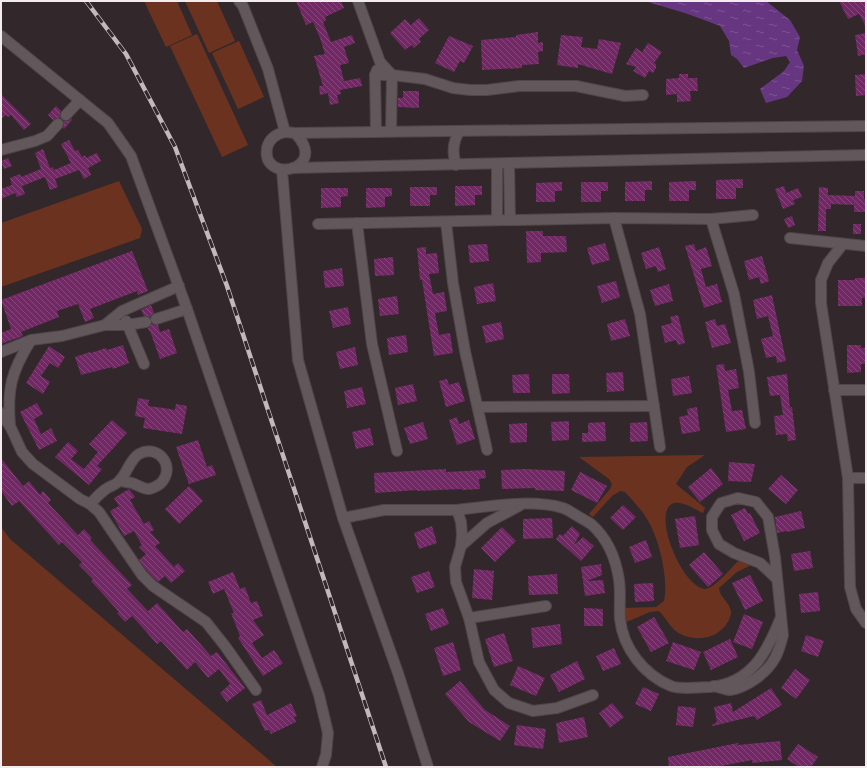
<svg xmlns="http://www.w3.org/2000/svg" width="867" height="768" viewBox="0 0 867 768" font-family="Mulish,sans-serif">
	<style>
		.park { fill: #6b331f }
		.water { fill: url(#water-ripples) }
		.building { fill: url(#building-back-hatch) }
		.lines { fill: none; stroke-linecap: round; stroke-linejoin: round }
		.minor-casing { stroke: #4e4648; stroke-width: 12 }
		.minor { stroke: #62575a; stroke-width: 10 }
		.rail-casing { stroke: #c1b9bc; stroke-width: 4.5 }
		.rail { stroke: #32282c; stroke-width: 3; stroke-dasharray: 9; stroke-linecap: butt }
	</style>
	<defs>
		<pattern id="water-ripples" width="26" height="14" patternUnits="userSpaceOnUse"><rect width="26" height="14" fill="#673681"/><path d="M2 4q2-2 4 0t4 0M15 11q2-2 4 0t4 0" fill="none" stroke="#7d5393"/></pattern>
		<pattern id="building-back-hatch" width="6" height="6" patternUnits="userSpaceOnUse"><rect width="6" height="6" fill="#712865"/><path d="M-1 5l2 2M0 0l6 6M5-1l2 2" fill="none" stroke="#86477b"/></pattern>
	</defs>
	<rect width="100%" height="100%" fill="#32282c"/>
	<!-- park -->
	<g class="park">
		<path d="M144 1H177L192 35 166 47Z"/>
		<path d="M185 1H217L235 41 209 53Z"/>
		<path d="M197 34 248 145 222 157 170 46Z"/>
		<path d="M239 41 264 97 238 109 212 53Z"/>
		<path d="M119 181 142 229 140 238 1 287V223Z"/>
		<path d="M705 455 687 467 676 484 705 508 703 513C695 509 683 501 674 503 650 510 682 588 705 589 714 589 732 567 739 560L751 565 737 572 719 588C719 597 730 602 731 612 731 617 728 622 725 626 714 640 692 642 677 632 670 627 666 618 659 611L650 612 624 623V608L656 607 664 601C669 580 659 537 647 519 641 509 633 501 625 492L620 491 612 496 593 517 589 514 610 489 612 484 609 479 579 457Z"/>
		<path d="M1 527 10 539 277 767H1Z"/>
	</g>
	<!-- water -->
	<path class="water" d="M645 1H766L790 20 800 37 797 50 804 66 802 81 787 97 766 103 760 89 784 71 790 62 786 56 773 58 744 68 737 59 731 55 729 41 720 26 688 14Z"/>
	<!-- building -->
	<g class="building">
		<path d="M296 1H341L344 8 325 17 326 21 323 22 331 42 352 35 355 43 344 47 349 63 340 65 344 81 360 78 362 86 340 90 341 94 337 95 339 103 330 105 328 93 320 95 319 86H323L314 56 325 54 320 38 313 22 306 25Z"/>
		<path d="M839 1H866V27L859 14 848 19Z"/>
		<path d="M419 18 429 30 419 39 421 42 414 48 412 45 405 50 390 33 405 19 411 25Z"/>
		<path d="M538 32V43L543 42V51L538 52 539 64 522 65V68L482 70 481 40 516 37V35Z"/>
		<path d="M866 33V54L858 56 855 35Z"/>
		<path d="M561 35 583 37 581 47 597 49 599 39 621 43 612 74 578 64V68L557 65Z"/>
		<path d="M449 36 473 46 464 63 460 61 454 72 435 63Z"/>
		<path d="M648 43 662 52 654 63 656 64V68L653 73 649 71 645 78 633 71 636 67 626 64 636 48 642 52Z"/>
		<path d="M679 74H688V78H697L698 91H690L691 101 677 102V94L666 95V79L679 78Z"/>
		<path d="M866 74V95L856 96 855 75Z"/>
		<path d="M403 91H419V108L398 107V98H403Z"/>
		<path d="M1 94 31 124 24 130 11 115 8 117 6 115 1 119Z"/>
		<path d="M56 106 61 111 60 114 61 118H56L53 120 48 115Z"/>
		<path d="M71 119 72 120 64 129 63 128 64 125 63 121H68Z"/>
		<path d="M69 140 75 151 78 150 82 157 85 155 86 158 97 153 101 161 88 168 91 175 84 179 79 170 55 179 58 187 50 190 45 177 22 186 25 194 17 197 15 193 1 199V189L12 185 10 178 20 174 21 177 41 169 35 153 43 149 50 168 53 167 54 170 71 163 61 144Z"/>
		<path d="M8 158 12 166 4 169 1 161Z"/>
		<path d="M743 179V188H736V199H716V180Z"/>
		<path d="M652 181V190H645V201H625V182Z"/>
		<path d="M696 181V190H689V201H669V182Z"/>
		<path d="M562 182V191H555V202H536V183Z"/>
		<path d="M581 182H608V191H601V202H581Z"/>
		<path d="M455 186H482V195H475V205L455 206Z"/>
		<path d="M784 186 786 193 798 188 802 197 793 200 795 204 783 209 775 189Z"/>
		<path d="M410 187H437V195H430V206H410Z"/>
		<path d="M819 187 828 188V195L855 196V191H864V199H866V212H854V205L831 204V209H826V231H818Z"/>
		<path d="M321 188H348V196L341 197V207L321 208Z"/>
		<path d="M366 188H392V196L385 197V207L366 208Z"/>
		<path d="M792 216 795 225 788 228 784 219Z"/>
		<rect x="853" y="224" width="8" height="10"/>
		<path d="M526 231H543V236H566L567 252 541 253V262L527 263Z"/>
		<path d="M605 243 610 260 592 265 587 248Z"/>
		<path d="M487 244 489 261 470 263 468 245Z"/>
		<path d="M694 244 696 251 706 247 712 266 701 269 706 287 717 284 722 302 704 308 685 246Z"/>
		<path d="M426 247V254L437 253 439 273 429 274 433 294 444 292 447 311 435 313 439 335 450 333 453 353 434 356 422 280H420L417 248Z"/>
		<path d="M659 247 666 269 658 272 656 266 646 269 641 253Z"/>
		<path d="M132 251 148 291 138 295 137 291 90 309 94 318 85 322 78 304 57 311 59 317 21 332 23 336 1 344V333L11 329 1 300Z"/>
		<path d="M762 256 769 281 761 284 759 277 749 280 744 261Z"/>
		<path d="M393 257 394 275 375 276 374 259Z"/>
		<path d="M342 268 344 286 325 288 323 271Z"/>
		<path d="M855 278H866V298H862V306H838V280H855Z"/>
		<path d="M616 281 620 297 602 303 597 286Z"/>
		<path d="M493 283 496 301 477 304 474 287Z"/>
		<path d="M669 284 673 301 655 306 650 290Z"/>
		<path d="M772 295 786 361 777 363 776 356 766 358 761 339 773 336 768 316 757 319 753 300Z"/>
		<path d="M397 296 399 314 380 316 378 299Z"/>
		<path d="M151 305 154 313 150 317 144 316 141 310Z"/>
		<path d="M348 307 351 324 333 328 329 311Z"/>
		<path d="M678 315 685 343 678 345 676 340 665 343 661 326 672 323 670 317Z"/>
		<path d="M625 319 630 336 611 341 607 324Z"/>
		<path d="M715 319 717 326 725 324 731 343 712 348 705 322Z"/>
		<path d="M501 322 504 339 486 343 482 326Z"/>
		<path d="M152 324 158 325 160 332 169 329 177 353 160 359 150 331H149L148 328Z"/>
		<path d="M406 335 408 352 389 355 387 338Z"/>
		<path d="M123 345 129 363 113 369 112 367 81 375 75 357 90 352 91 353 106 348 107 350Z"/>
		<path d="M847 345H861V348H866V364H861V372L847 373Z"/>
		<path d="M49 346 65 357 58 368 50 363 41 376 50 382 43 394 26 383Z"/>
		<path d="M355 347 358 365 340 369 336 352Z"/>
		<path d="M724 364 725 371 736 369 739 388 728 390 732 411 742 410 746 429 726 432 716 365Z"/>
		<path d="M623 372 624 391 607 392 606 373Z"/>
		<path d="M529 374 530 393H513L512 375Z"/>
		<path d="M552 374H569L570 393 552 394Z"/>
		<path d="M787 374 790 408 792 407 796 440 788 441 787 434 776 435 774 416 783 415 780 395 770 396 767 377Z"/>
		<path d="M689 376 692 393 673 396 671 379Z"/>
		<path d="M447 379 449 385 459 382 465 401 446 407 439 381Z"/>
		<path d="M413 384 417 401 398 405 395 388Z"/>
		<path d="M362 387 366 404 347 408 344 391Z"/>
		<path d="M138 398 149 400 148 406 164 408 175 410 176 404 187 406 182 434 143 428 145 418 135 416Z"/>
		<path d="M37 403 43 414 34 419 41 434 51 428 57 441 39 450 20 412Z"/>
		<path d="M697 407 700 431 682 434 679 417 688 415 687 409Z"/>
		<path d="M457 417 459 424 469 420 475 439 457 445 449 420Z"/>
		<path d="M112 420 127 433 97 466 102 469 89 485 55 457 68 442 78 451 71 459 84 469 98 452 89 444Z"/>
		<path d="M569 421V440L552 441 551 422Z"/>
		<path d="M423 422 428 439 410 444 404 428Z"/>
		<path d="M605 422 606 441 582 442V433H588V423Z"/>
		<path d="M647 422 648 441 630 442V423Z"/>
		<path d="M527 423V442L510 443 509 424Z"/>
		<path d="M370 428 374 445 356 449 352 432Z"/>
		<path d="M198 440 207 467 212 465 216 475 189 484 176 447Z"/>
		<path d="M1 458 23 486 29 481 40 495 43 491 51 500 48 503 78 535 84 529 92 538 90 540 132 585 127 589 148 611 157 603 183 632 187 629 211 656 217 652 245 688 227 702 220 693 230 684 219 669 208 678 195 662 187 670 161 641 157 644 132 616 125 622 117 613 119 612 91 581 93 579 79 565 82 562 62 542 59 545 19 501 12 506 1 491Z"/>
		<path d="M729 462 755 464 751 482 728 481Z"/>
		<path d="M711 468 723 484 700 502 688 487Z"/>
		<path d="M446 469V472L485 470 486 478 479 479 480 489 462 490V489L418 491 417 490 375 493 374 473Z"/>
		<path d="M525 469 565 471 564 491 535 490V488L502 489 501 470Z"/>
		<path d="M580 472 607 486 597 503 571 490Z"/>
		<path d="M781 475 798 490 786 504 768 489Z"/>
		<path d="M189 486 203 501 179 524 165 509Z"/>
		<path d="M129 489 135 497 130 500 144 524 149 521 154 530 150 532 160 543 155 546 174 567 178 563 185 571 171 583 165 576 158 582 147 571 139 560 146 554 139 547 142 545 134 531 124 536 110 511 119 506 114 498Z"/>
		<path d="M623 505 636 517 623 530 610 518Z"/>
		<path d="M745 508 748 514 750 513 760 533 744 541 731 515Z"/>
		<path d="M801 511 805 528 787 532 786 531 777 533 775 517Z"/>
		<path d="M695 516 699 545 680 548 675 519Z"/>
		<path d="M552 518 553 538 523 539V519Z"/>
		<path d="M432 526 437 543 419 549 414 533Z"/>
		<path d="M572 526 580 534 574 545 583 537 594 546 581 561 556 539 560 534 563 536Z"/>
		<path d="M502 527 516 541 495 562 481 548Z"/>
		<path d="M646 540 652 557 635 563 629 547Z"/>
		<path d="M810 551 813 568 794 571 791 554Z"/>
		<path d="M704 552 723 574 708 587 689 565Z"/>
		<path d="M601 564 602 575 587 581 603 580 605 593 585 596 581 567Z"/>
		<path d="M474 569 494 571 492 600 472 598Z"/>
		<path d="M429 571 435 587 417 593 411 577Z"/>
		<path d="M233 572 240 589 245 587 251 603 257 601 263 616 253 620 264 635 252 643 262 658 274 650 283 663 263 676 238 638 240 636 231 613H234L224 589 213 594 208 582Z"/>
		<path d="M557 574 558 594 529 595 528 576Z"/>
		<path d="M750 575 763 601 745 610 732 583Z"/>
		<path d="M653 583 654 601 635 602 634 584Z"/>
		<path d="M818 592 820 611 801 613 799 594Z"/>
		<path d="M443 608 449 624 431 631 425 614Z"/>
		<path d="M584 608 603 609V626H584Z"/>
		<path d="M744 614 763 622 752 649 733 642Z"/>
		<path d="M654 617 669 643 651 652 637 627Z"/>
		<path d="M560 624 562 644 533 648 531 628Z"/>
		<path d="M504 633 513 661 494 667 485 639Z"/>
		<path d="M806 635 824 641 818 657 801 651Z"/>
		<path d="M730 639 738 657 711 670 703 652Z"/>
		<path d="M453 642 461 670 443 676 434 648Z"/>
		<path d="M673 642 701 652 694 670 666 661Z"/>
		<path d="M614 648 621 664 603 671 596 656Z"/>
		<path d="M577 661 585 679 559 692 550 675Z"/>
		<path d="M518 666 545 678 536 696 510 685Z"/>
		<path d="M795 669 810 680 796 699 781 688Z"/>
		<path d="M460 681 485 710 510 726 500 741 469 722 445 694Z"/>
		<path d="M643 687 659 694 651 711 635 704Z"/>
		<path d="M771 688 782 705 757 720 754 716 713 726 712 725 717 722 714 707 731 703 733 712Z"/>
		<path d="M261 700 267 715 291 703 297 716 294 717 296 722 271 734 269 730 265 731 252 704Z"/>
		<path d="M612 703 624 717 610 728 599 713Z"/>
		<path d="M678 706 696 708 693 727 676 725Z"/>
		<path d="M584 717 588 737 559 743 556 723Z"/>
		<path d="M517 725 546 729 543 749 514 745Z"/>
		<path d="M780 741 782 760 752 763V760L716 767H669L668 757 738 743V745Z"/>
		<path d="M798 744 818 757 811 767H799L787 759Z"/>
	</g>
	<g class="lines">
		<defs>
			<g id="minor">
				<path d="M239 1 243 6 268 69 285 132"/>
				<path d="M358 1 380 62 392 75 391 131"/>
				<path d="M1 36 108 123 131 156 187 309 319 695 328 733 326 755 322 767"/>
				<path d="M375 75H392L425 79 453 88 470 90H487L519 86H576L625 96 643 95"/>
				<path d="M66 115 80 100"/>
				<path d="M285 132 295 133C331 170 261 185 267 148 269 139 276 134 285 132Z"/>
				<path d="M376 132 375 75 377 70"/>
				<path d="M295 133 866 126"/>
				<path d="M1 150 35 141 47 136 58 124"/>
				<path d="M509 163 510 220"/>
				<path d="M497 164V220"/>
				<path d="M456 165C452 152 453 143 459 131"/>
				<path d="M293 168 866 155"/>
				<path d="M282 170 298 360 343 518 398 673 428 767"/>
				<path d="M614 218 640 314 660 447"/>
				<path d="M711 219 734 294 749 372 755 423"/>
				<path d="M446 222 453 283 465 351 487 450"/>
				<path d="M357 223 372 344 397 451"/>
				<path d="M318 224 614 218 711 219 753 215"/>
				<path d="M790 238 866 246"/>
				<path d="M843 244 828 263 821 280V303L848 478 850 587 856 609 866 623"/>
				<path d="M156 319 187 309"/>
				<path d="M126 321 144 364"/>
				<path d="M105 325 122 311 179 286"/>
				<path d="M1 352 31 340 62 336 105 325H127L146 322"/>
				<path d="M834 390H866"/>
				<path d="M478 407 654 406"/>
				<path d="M1 413 11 428 22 452 33 464 80 499 90 504 99 512 142 575 153 586 206 622 225 646 256 690"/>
				<path d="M10 426C7 389 11 372 31 340"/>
				<path d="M848 478H866"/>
				<path d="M90 504C95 499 100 493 106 489 110 486 116 485 119 481 127 474 130 459 139 454 159 443 177 468 160 484 157 486 154 488 149 489 143 489 138 485 132 483 128 482 124 482 120 481"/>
				<path d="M457 510C488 506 533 499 563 508 569 510 575 515 581 518 584 520 588 522 591 524 607 538 616 559 619 580 621 593 619 606 620 619 623 648 644 675 671 686 680 690 700 687 710 687 752 683 767 652 781 617"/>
				<path d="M343 518 384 510H457L461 522 462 534 461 546 455 567 456 582 469 618 479 662 494 690 509 703 533 711 557 708 593 695"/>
				<path d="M461 546 487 523 519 506"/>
				<path d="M469 618 546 606"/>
				<path d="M714 686C719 687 725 690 730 690 746 688 767 673 775 658 779 651 781 643 783 635L775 557 768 517 756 502 738 498 721 503 712 517V530L719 544 734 553 760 563 776 578"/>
			</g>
		</defs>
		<!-- minor casing -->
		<use href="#minor" class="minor-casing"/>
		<!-- minor -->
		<use href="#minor" class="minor"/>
		<defs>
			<path id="rail" d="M86 1 126 54 175 147 227 286 386 767"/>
		</defs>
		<!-- rail casing -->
		<use href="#rail" class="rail-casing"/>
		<!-- rail -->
		<use href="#rail" class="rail"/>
	</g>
	<!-- border -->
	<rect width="867" height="768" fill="none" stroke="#f3ecee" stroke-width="4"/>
</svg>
